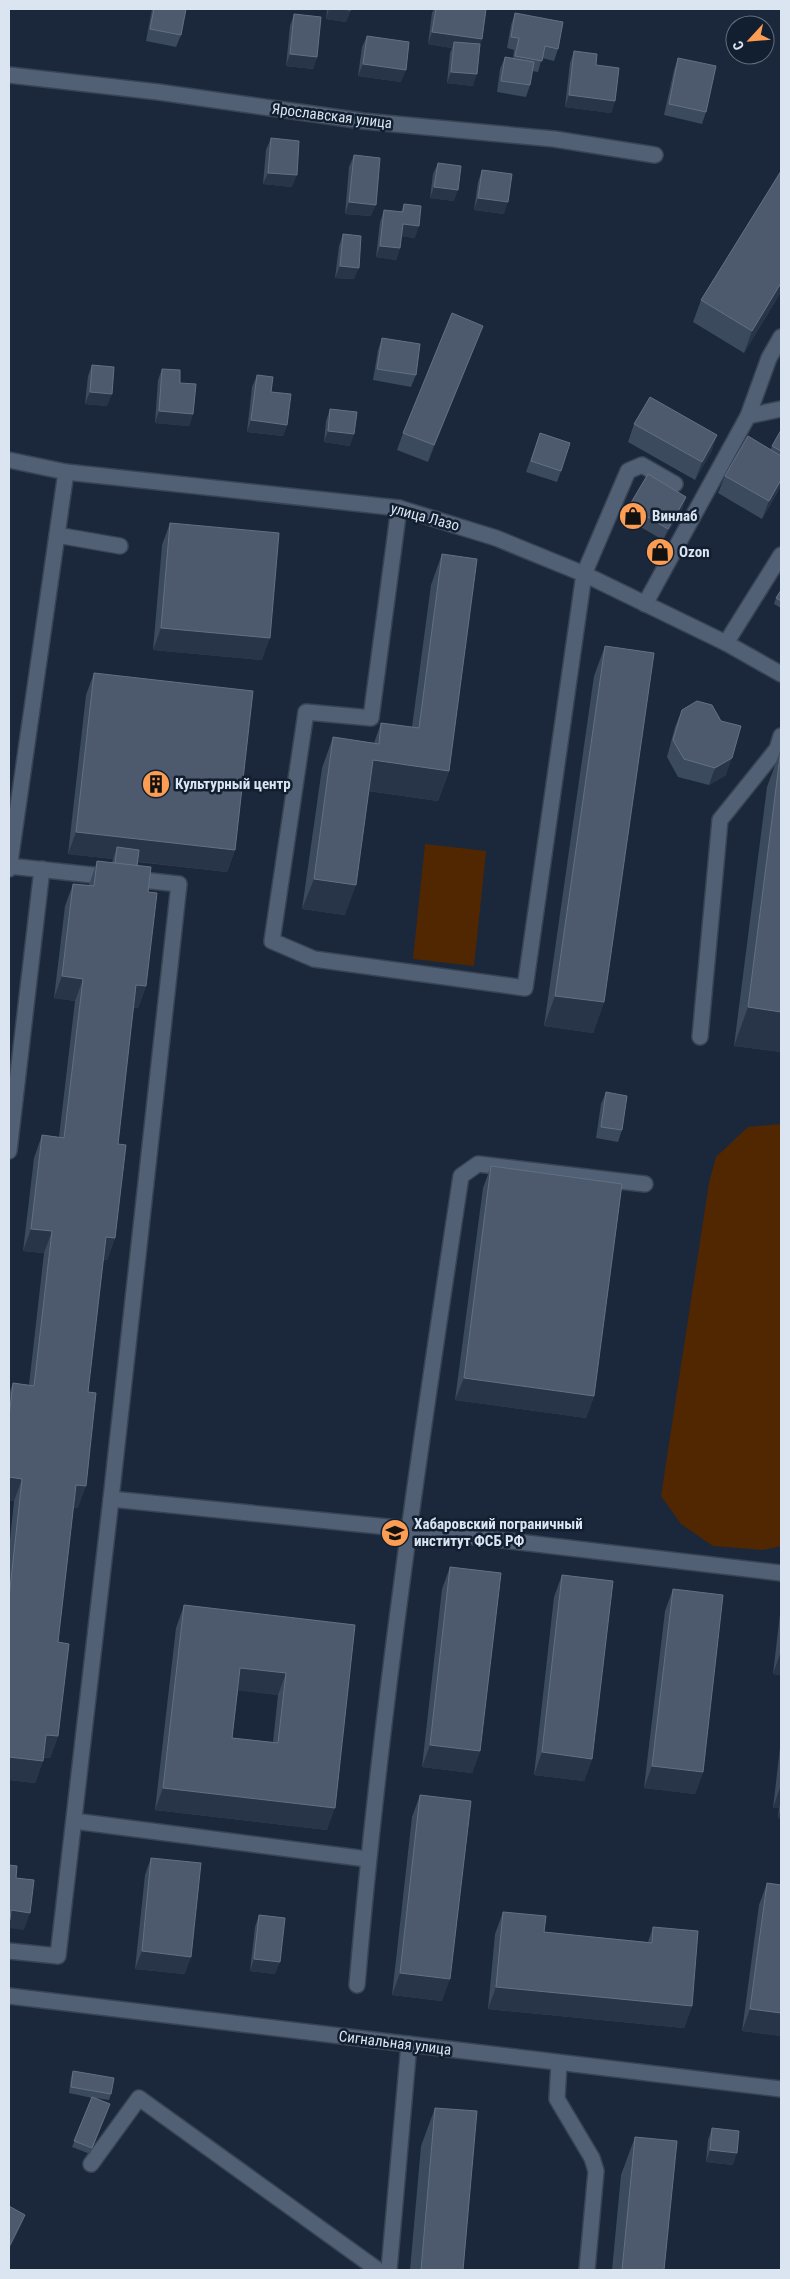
<svg xmlns="http://www.w3.org/2000/svg" width="790" height="2279" viewBox="0 0 790 2279" font-family="'Roboto Condensed',sans-serif">
	<style>
		.green { fill: #512701 }
		.lines { fill: none; stroke-linecap: round; stroke-linejoin: round }
		.minor-casing { stroke: #384453; stroke-width: 18 }
		.minor { stroke: #516075; stroke-width: 15 }
		.wall { fill: #3c4a5d; fill-rule: evenodd }
		.shaded-wall { fill: #283549 }
		.building { fill: #4d5a6d; stroke: #637082; fill-rule: evenodd }
		.labels { text-anchor: middle; dominant-baseline: central; stroke-width: 5; stroke-linejoin: round; paint-order: stroke }
		.street-label { font-size: 15px; fill: #dbe4f1; stroke: #111f30 }
		.poi-label { font-size: 15px; font-weight: bold; fill: #dbe4f1; stroke: #111f30; text-anchor: start }
	</style>
	<rect width="100%" height="100%" fill="#1b283b"/>
	<!-- green -->
	<g class="green">
		<path d="M425 844 486 851 474 966 413 959Z"/>
		<path d="M781 1124V1546L763 1550 713 1546 681 1524 661 1496 709 1183 716 1157 748 1127Z"/>
	</g>
	<g class="lines">
		<defs>
			<g id="minor">
				<path d="M9 75 158 92 363 121 554 139 655 155"/>
				<path d="M748 416 781 409"/>
				<path d="M9 460 66 472 399 508 496 538 584 574 726 643 781 674"/>
				<path d="M399 508 371 718 306 712 272 941 314 959 525 988 584 574 628 471 642 465 675 484"/>
				<path d="M57 535 120 546"/>
				<path d="M645 604 748 416 769 358 781 337"/>
				<path d="M726 643 781 555"/>
				<path d="M9 866 111 877"/>
				<path d="M9 869 66 472"/>
				<path d="M700 1037 720 820 777 749 781 736"/>
				<path d="M9 1151 42 869"/>
				<path d="M111 1499 408 1529 781 1573"/>
				<path d="M74 1821 367 1859"/>
				<path d="M9 1951 58 1956 111 1499 179 884 133 879"/>
				<path d="M357 1985C380 1714 420 1445 461 1176L478 1164 645 1184"/>
				<path d="M9 1996 781 2089"/>
				<path d="M559 2063 557 2099 592 2158 596 2171 587 2270"/>
				<path d="M91 2164 139 2098 378 2270"/>
				<path d="M389 2270 409 2044"/>
			</g>
		</defs>
		<!-- minor casing -->
		<use href="#minor" class="minor-casing"/>
		<!-- minor -->
		<use href="#minor" class="minor"/>
	</g>
	<!-- wall -->
	<g class="wall">
		<path d="M152 9H186L181 35 176 47 146 41Z"/>
		<path d="M327 9H351L346 22 326 19Z"/>
		<path d="M434 9H486L482 39 480 44 473 86 447 83 450 53 452 48 428 44 432 13Z"/>
		<path d="M515 13 558 49 554 61 542 58 538 72 532 71 530 85 526 97 497 92 500 69 505 57 513 58 514 50 507 48 511 25Z"/>
		<path d="M294 14 317 57 313 69 286 66 290 26Z"/>
		<path d="M367 36 401 82 358 76 362 47Z"/>
		<path d="M574 51 596 65 615 101 611 113 565 107 570 63Z"/>
		<path d="M678 58 706 112 702 124 664 115 674 70Z"/>
		<path d="M271 138 292 187 263 184 266 150Z"/>
		<path d="M354 155 371 216 345 214 349 167Z"/>
		<path d="M438 163 454 201 430 198 433 174Z"/>
		<path d="M482 170 504 214 474 210 478 182Z"/>
		<path d="M781 171V292L744 353 693 322 701 300Z"/>
		<path d="M404 204 415 238 401 236 400 248 396 260 376 257 380 222 384 210 401 212Z"/>
		<path d="M343 234 354 279 335 278 339 246Z"/>
		<path d="M382 338 416 375 411 387 373 380 378 350Z"/>
		<path d="M476 343 428 462 397 450 403 433Z"/>
		<path d="M92 365 107 406 85 404 88 376Z"/>
		<path d="M162 369 180 383 193 414 189 426 155 423 158 380Z"/>
		<path d="M257 375 271 392 287 425 283 436 247 432 252 387Z"/>
		<path d="M330 409 350 446 324 442 326 421Z"/>
		<path d="M634 424 717 435 711 452 695 480 628 442Z"/>
		<path d="M781 430V486L762 519 718 493 725 476 770 450Z"/>
		<path d="M540 433 561 471 557 482 526 472Z"/>
		<path d="M686 497 682 509 663 540 625 518 629 506Z"/>
		<path d="M170 523 262 660 153 650 162 545Z"/>
		<path d="M442 554 449 771 438 801 368 791 345 915 302 909 322 768 333 737 374 743 381 723 412 727 431 585Z"/>
		<path d="M781 590V608L774 604 776 598Z"/>
		<path d="M605 646 604 1002 593 1033 544 1026 594 676Z"/>
		<path d="M94 673 235 850 227 872 138 862 137 866 148 892 146 986 138 1008H133L118 1144 115 1238 107 1260H103L88 1392 78 1508 73 1507 58 1642V1736L50 1758H44L35 1783 9 1780V1550L14 1501 9 1500V1394L13 1383 29 1385 44 1253 23 1251 34 1158 42 1135 59 1137 75 1001 54 998 65 906 73 884 89 885 97 861 112 863 113 859 68 854 86 695Z"/>
		<path d="M682 710 726 775 709 785 678 777 667 757 675 727Z"/>
		<path d="M781 749V1052L734 1046 767 787Z"/>
		<path d="M606 1092 622 1130 618 1142 596 1138 601 1104Z"/>
		<path d="M491 1166 594 1396 586 1418 455 1400 483 1188Z"/>
		<path d="M450 1567 480 1751 472 1773 422 1767 442 1589Z"/>
		<path d="M562 1575 592 1759 584 1781 534 1775 554 1597Z"/>
		<path d="M673 1589 703 1772 695 1794 644 1788 665 1611Z"/>
		<path d="M184 1605 355 1625 327 1830 155 1810 176 1628ZM238 1690 278 1695 273 1742 232 1738Z"/>
		<path d="M781 1610V1675L773 1674 780 1614Z"/>
		<path d="M781 1739V1819L778 1818 779 1808H773Z"/>
		<path d="M420 1795 442 2001 392 1995 412 1817Z"/>
		<path d="M151 1858 185 1974 135 1969 145 1875Z"/>
		<path d="M767 1883 781 2036 742 2031 759 1905Z"/>
		<path d="M503 1912 544 1932 648 1942 653 1927 692 2006 684 2028 488 2009 495 1934Z"/>
		<path d="M259 1915 275 1974 250 1971 255 1927Z"/>
		<path d="M73 2071 111 2094 109 2100 96 2098 110 2104 90 2154 72 2147 92 2098 69 2093 71 2077Z"/>
		<path d="M435 2108 463 2270H410L421 2146Z"/>
		<path d="M712 2128 733 2165 706 2162 708 2140Z"/>
		<path d="M635 2137 664 2270H612L621 2175Z"/>
	</g>
	<!-- shaded-wall -->
	<g class="shaded-wall">
		<path d="M329 9H339L351 10 346 22 326 19Z"/>
		<path d="M432 32 482 39 478 51 454 42 452 48 428 44Z"/>
		<path d="M290 54 317 57 313 69 286 66Z"/>
		<path d="M363 64 406 70 401 82 358 76Z"/>
		<path d="M451 72 477 74 473 86 447 83Z"/>
		<path d="M569 95 615 101 611 113 565 107Z"/>
		<path d="M268 173 297 175 292 187 263 184Z"/>
		<path d="M434 187 458 190 454 201 430 198Z"/>
		<path d="M478 198 508 202 504 214 474 210Z"/>
		<path d="M349 202 376 205 371 216 345 214Z"/>
		<path d="M403 224 419 226 415 238 398 236Z"/>
		<path d="M380 246 400 248 396 260 376 257Z"/>
		<path d="M340 266 359 268 354 279 335 278Z"/>
		<path d="M781 283V292L744 353 752 331Z"/>
		<path d="M483 326 476 343 428 462 434 445Z"/>
		<path d="M90 392 112 394 107 406 85 404Z"/>
		<path d="M159 411 193 414 189 426 155 423Z"/>
		<path d="M251 420 287 425 283 436 247 432Z"/>
		<path d="M328 431 354 434 350 446 324 442Z"/>
		<path d="M717 435 711 452 695 480 702 462Z"/>
		<path d="M781 480V486L762 519 769 501Z"/>
		<path d="M686 497 682 509 663 540 668 529Z"/>
		<path d="M161 628 270 638 262 660 153 650Z"/>
		<path d="M732 758 726 775 709 785 715 768Z"/>
		<path d="M373 760 449 771 438 801 362 790Z"/>
		<path d="M76 832 235 850 227 872 116 859 117 847 113 859 68 854Z"/>
		<path d="M314 879 356 885 345 915 302 909Z"/>
		<path d="M62 976 83 979 75 1001 54 998Z"/>
		<path d="M136 985 146 986 138 1008 128 1007Z"/>
		<path d="M555 996 604 1002 593 1033 544 1026Z"/>
		<path d="M748 1007 781 1012V1052L734 1046Z"/>
		<path d="M31 1229 52 1231 44 1253 23 1251Z"/>
		<path d="M106 1237 115 1238 107 1260 98 1259Z"/>
		<path d="M464 1378 594 1396 586 1418 455 1400Z"/>
		<path d="M9 1477 22 1479 14 1501 9 1500Z"/>
		<path d="M76 1485 86 1486 78 1508 68 1507Z"/>
		<path d="M781 1651V1675L773 1674Z"/>
		<path d="M240 1668 286 1673 278 1695 232 1690Z"/>
		<path d="M46 1735 58 1736 50 1758 38 1757Z"/>
		<path d="M430 1745 480 1751 472 1773 422 1767Z"/>
		<path d="M542 1752 592 1759 584 1781 534 1775Z"/>
		<path d="M9 1757 43 1761 35 1783 9 1780Z"/>
		<path d="M652 1766 703 1772 695 1794 644 1788Z"/>
		<path d="M781 1785V1802L779 1808H773Z"/>
		<path d="M163 1788 335 1808 327 1830 155 1810Z"/>
		<path d="M781 1809V1819L778 1818Z"/>
		<path d="M11 1910 30 1913 24 1930 9 1928V1917Z"/>
		<path d="M142 1951 191 1957 185 1974 135 1969Z"/>
		<path d="M254 1959 280 1962 275 1974 250 1971Z"/>
		<path d="M400 1973 450 1979 442 2001 392 1995Z"/>
		<path d="M496 1987 692 2006 684 2028 488 2009Z"/>
		<path d="M750 2009 781 2013V2036L742 2031Z"/>
		<path d="M710 2150 737 2153 733 2165 706 2162Z"/>
		<path d="M25 2215 21 2226 9 2250V2247Z"/>
	</g>
	<!-- building -->
	<g class="building">
		<path d="M154 9H186L181 35 150 29Z"/>
		<path d="M339 9H351V10Z"/>
		<path d="M436 9H486L482 39 432 32Z"/>
		<path d="M515 13 563 22 558 49 545 46 542 61 515 56 519 38 511 37Z"/>
		<path d="M294 14 321 17 317 57 290 54Z"/>
		<path d="M367 36 409 42 406 70 363 64Z"/>
		<path d="M454 42 480 44 477 74 451 72Z"/>
		<path d="M574 51 597 54 596 65 619 68 615 101 569 95Z"/>
		<path d="M505 57 534 62 530 85 501 81Z"/>
		<path d="M678 58 716 66 706 112 669 104Z"/>
		<path d="M271 138 299 141 297 175 268 173Z"/>
		<path d="M354 155 380 158 376 205 349 202Z"/>
		<path d="M438 163 461 166 458 190 434 187Z"/>
		<path d="M482 170 512 174 508 202 478 198Z"/>
		<path d="M781 171V283L752 331 701 300Z"/>
		<path d="M404 204 421 206 419 226 403 224 400 248 380 246 384 210 403 212Z"/>
		<path d="M343 234 361 236 359 268 340 266Z"/>
		<path d="M452 313 483 326 434 445 403 433Z"/>
		<path d="M382 338 420 344 416 375 377 369Z"/>
		<path d="M92 365 114 367 112 394 90 392Z"/>
		<path d="M162 369 180 370V383L196 384 193 414 159 411Z"/>
		<path d="M257 375 273 377 271 392 291 394 287 425 251 420Z"/>
		<path d="M650 397 717 435 702 462 634 424Z"/>
		<path d="M330 409 357 412 354 434 328 431Z"/>
		<path d="M781 430V451L772 446Z"/>
		<path d="M540 433 570 443 561 471 531 461Z"/>
		<path d="M748 436 781 456V480L769 501 725 476Z"/>
		<path d="M648 474 686 497 668 529 629 506Z"/>
		<path d="M170 523 279 533 270 638 161 628Z"/>
		<path d="M442 554 477 559 449 771 373 760 356 885 314 879 333 737 379 744 381 723 419 728Z"/>
		<path d="M781 590V601L776 598Z"/>
		<path d="M605 646 654 653 604 1002 555 996Z"/>
		<path d="M94 673 253 691 235 850 76 832Z"/>
		<path d="M697 701 712 705 721 721 741 726 732 758 715 768 684 759 673 740 682 710Z"/>
		<path d="M781 749V1012L748 1007Z"/>
		<path d="M117 847 139 850 137 866 115 863Z"/>
		<path d="M97 861 151 867 148 892 157 893 146 986 136 985 118 1144 126 1145 115 1238 106 1237 88 1392 96 1393 86 1486 76 1485 58 1642 69 1644 58 1736 46 1735 43 1761 9 1757V1598L22 1479 9 1477V1417L13 1383 34 1386 52 1231 31 1229 42 1135 64 1138 83 979 62 976 73 884 94 886Z"/>
		<path d="M606 1092 627 1096 622 1130 601 1127Z"/>
		<path d="M491 1166 622 1184 594 1396 464 1378Z"/>
		<path d="M450 1567 501 1573 480 1751 430 1745Z"/>
		<path d="M562 1575 613 1581 592 1759 542 1752Z"/>
		<path d="M673 1589 723 1595 703 1772 652 1766Z"/>
		<path d="M184 1605 355 1625 335 1808 163 1788ZM240 1668 286 1673 278 1743 232 1738Z"/>
		<path d="M420 1795 471 1801 450 1979 400 1973Z"/>
		<path d="M151 1858 201 1863 191 1957 142 1951Z"/>
		<path d="M9 1865 17 1866 16 1878 34 1880 30 1913 11 1910 10 1920 9 1919Z"/>
		<path d="M767 1883 781 1885V2013L750 2009Z"/>
		<path d="M503 1912 546 1916 544 1932 652 1943 653 1927 698 1931 692 2006 496 1987Z"/>
		<path d="M259 1915 285 1918 280 1962 254 1959Z"/>
		<path d="M73 2071 114 2078 111 2094 71 2087Z"/>
		<path d="M92 2097 110 2104 92 2148 74 2141Z"/>
		<path d="M435 2108 477 2111 463 2270H421Z"/>
		<path d="M712 2128 739 2131 737 2153 710 2150Z"/>
		<path d="M635 2137 677 2141 664 2270H622Z"/>
		<path d="M9 2206 25 2215 9 2247Z"/>
	</g>
	<!-- icons -->
	<defs>
		<symbol id="shop-disc" viewBox="-11 -11 22 22"><circle r="9.5" fill="#fc9d53" stroke="#111f30"/><path d="M-5-2.5h2.3a2.7 3.5 0 0 1 5.4 0H5L5.5 6h-11ZM-1.5-2.5h3a1.5 2.3 0 0 0-3 0Z" fill="#111"/></symbol>
		<symbol id="building-disc" viewBox="-11 -11 22 22"><circle r="9.5" fill="#fc9d53" stroke="#111f30"/><path d="M-4-6H4V6H1V3H-1V6H-4ZM-2.5-4.3h1.7v1.8h-1.7ZM.8-4.3h1.7v1.8H.8ZM-2.5-1h1.7V.8h-1.7ZM.8-1h1.7V.8H.8Z" fill="#111"/></symbol>
		<symbol id="university-disc" viewBox="-11 -11 22 22"><circle r="9.5" fill="#fc9d53" stroke="#111f30"/><path d="M0-5L7-2L0 1L-7-2ZM-4 1L0 2.5L4 1V4Q0 6-4 4Z" fill="#111"/></symbol>
	</defs>
	<g fill-rule="evenodd">
		<use href="#shop-disc" x="617" y="500" width="32" height="32"/>
		<use href="#shop-disc" x="644" y="536" width="32" height="32"/>
		<use href="#building-disc" x="140" y="768" width="32" height="32"/>
		<use href="#university-disc" x="379" y="1517" width="32" height="32"/>
	</g>
	<g class="labels">
		<!-- street labels -->
		<g class="street-label">
			<text transform="translate(332 116) rotate(7)">Ярославская улица</text>
			<text transform="translate(425 517) rotate(15)">улица Лазо</text>
			<text transform="translate(395 2043) rotate(7)">Сигнальная улица</text>
		</g>
		<!-- poi labels -->
		<g class="poi-label">
			<text x="652" y="516">Винлаб</text>
			<text x="679" y="552">Ozon</text>
			<text x="175" y="784">Культурный центр</text>
			<text x="414" y="1524">Хабаровский пограничный<tspan x="414" dy="17">институт ФСБ РФ</tspan></text>
		</g>
	</g>
	<!-- border -->
	<rect width="790" height="2279" fill="none" stroke="#dbe4f1" stroke-width="20"/>
	<!-- north arrow -->
	<g transform="translate(750 40) rotate(244)"><circle r="24" fill="#111f30" stroke="#626e7d"/>
	<path d="M0-4L9 19L0 12L-9 19Z" fill="#fc9d53"/>
	<text y="-8" font-size="14" font-weight="bold" text-anchor="middle" fill="#dbe4f1">С</text>
	</g>
</svg>
